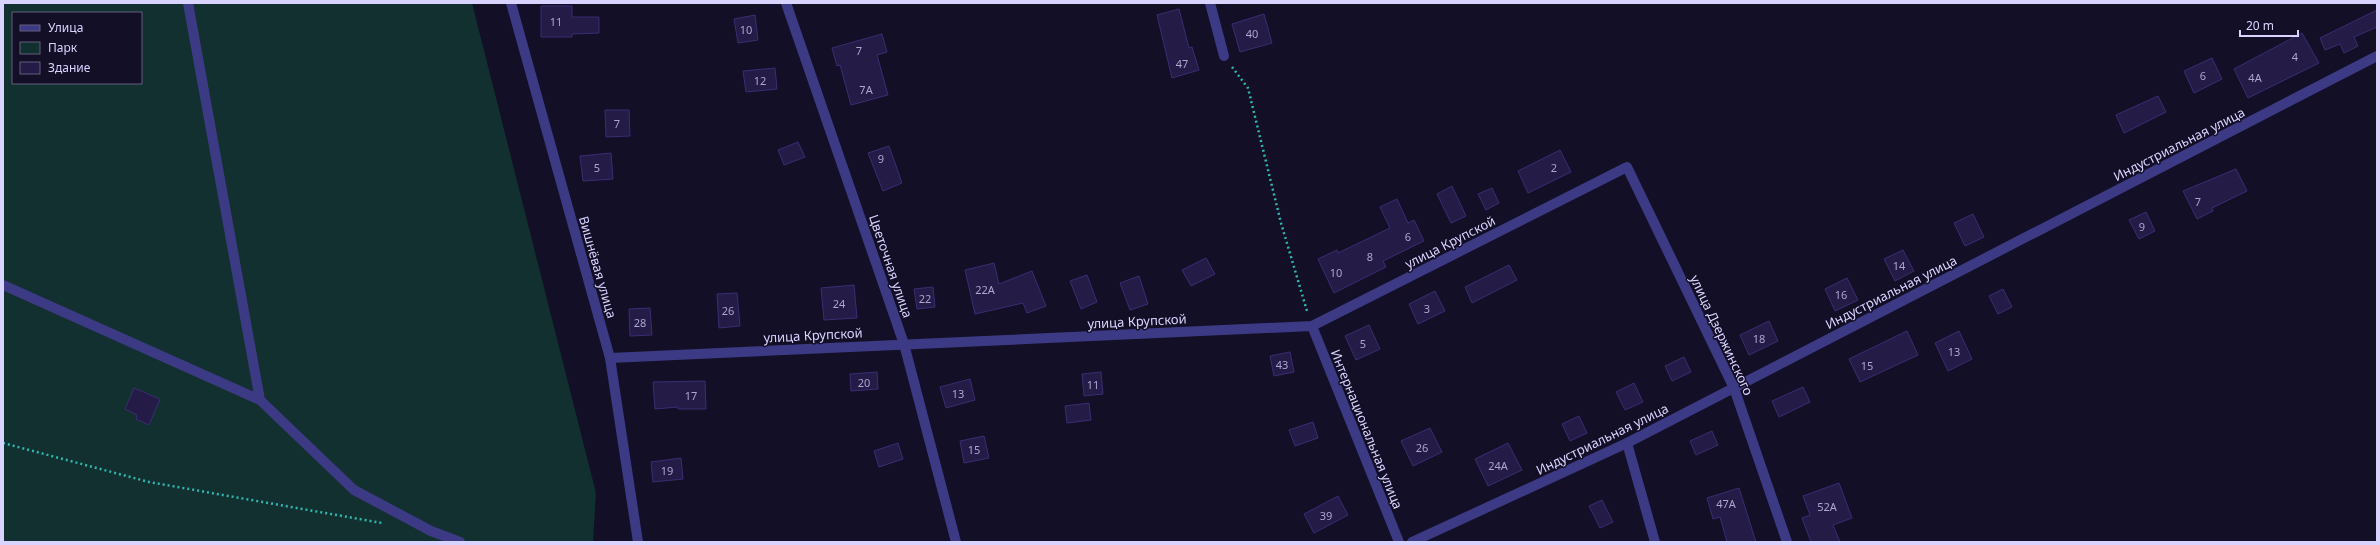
<svg xmlns="http://www.w3.org/2000/svg" width="2380" height="545" viewBox="0 0 2380 545" font-family="'Noto Sans',sans-serif">
	<style>
		.green { fill: #12302f; fill-rule: evenodd }
		.building { fill: #241b47; stroke: #3b2d73 }
		.lines { fill: none; stroke-linecap: round; stroke-linejoin: round }
		.path { stroke: #2fb8b0; stroke-width: 2.5; stroke-dasharray: 2 3; stroke-linecap: butt }
		.minor { stroke: #3d3a85; stroke-width: 10 }
		.labels { text-anchor: middle; dominant-baseline: central; stroke-width: 3; stroke-linejoin: round; paint-order: stroke }
		.number-label { font-size: 11px; fill: #aca6d1 }
		.street-label { font-size: 13px; fill: #d9d4ff; stroke: #130f26 }
	</style>
	<rect width="100%" height="100%" fill="#130f26"/>
	<!-- green -->
	<path class="green" d="M3 3H472L596 493 593 542H3ZM13 13H141V83H13Z"/>
	<!-- building -->
	<g class="building">
		<path d="M541 6H572V17H599V33L572 34V37H541Z"/>
		<path d="M1179 9 1189 48 1192 47 1199 70 1172 78 1157 15Z"/>
		<path d="M2377 10V27L2354 37 2358 46 2344 53 2340 44 2325 50 2320 38Z"/>
		<path d="M1264 14 1272 43 1240 52 1232 24Z"/>
		<path d="M755 15 758 40 738 43 734 19Z"/>
		<path d="M2302 33 2319 63 2248 98 2234 69Z"/>
		<path d="M882 34 887 52 877 55 888 95 851 105 840 65 837 66 832 48Z"/>
		<path d="M2212 58 2222 79 2194 93 2184 71Z"/>
		<path d="M775 68 777 89 746 92 743 71Z"/>
		<path d="M2158 96 2166 112 2124 133 2116 115Z"/>
		<path d="M605 110H629L630 136 606 137Z"/>
		<path d="M798 142 805 157 784 165 778 150Z"/>
		<path d="M889 146 902 183 883 191 868 153Z"/>
		<path d="M1560 150 1571 172 1528 193 1518 171Z"/>
		<path d="M611 153 613 179 583 181 580 156Z"/>
		<path d="M2236 169 2247 191 2212 208 2213 211 2197 219 2183 191Z"/>
		<path d="M1452 186 1466 216 1451 223 1437 194Z"/>
		<path d="M1492 188 1499 203 1486 210 1478 194Z"/>
		<path d="M1397 199 1408 223 1414 220 1424 241 1383 261 1386 267 1334 293 1318 259 1337 250 1338 253 1390 228 1380 207Z"/>
		<path d="M2146 212 2155 231 2139 239 2129 220Z"/>
		<path d="M1973 214 1984 237 1965 246 1954 223Z"/>
		<path d="M1903 250 1914 271 1895 281 1884 259Z"/>
		<path d="M1206 258 1215 274 1191 286 1182 270Z"/>
		<path d="M994 263 999 284 1032 271 1046 306 1027 313 1023 303 975 314 965 270Z"/>
		<path d="M1509 265 1517 280 1472 303 1465 287Z"/>
		<path d="M1087 275 1097 302 1081 309 1070 281Z"/>
		<path d="M1139 276 1148 304 1130 310 1120 283Z"/>
		<path d="M1847 278 1858 300 1835 311 1825 289Z"/>
		<path d="M854 285 857 318 824 320 821 288Z"/>
		<path d="M933 287 935 307 917 309 914 289Z"/>
		<path d="M2003 289 2012 307 1998 314 1989 296Z"/>
		<path d="M1435 291 1445 311 1418 324 1409 304Z"/>
		<path d="M737 293 740 326 719 328 717 294Z"/>
		<path d="M650 308 652 335 630 336 629 309Z"/>
		<path d="M1769 321 1778 341 1749 355 1740 335Z"/>
		<path d="M1369 325 1380 349 1356 360 1345 336Z"/>
		<path d="M1907 331 1918 355 1860 382 1849 359Z"/>
		<path d="M1959 331 1972 359 1948 371 1935 343Z"/>
		<path d="M1290 352 1294 372 1274 376 1270 356Z"/>
		<path d="M1684 357 1691 372 1672 381 1665 366Z"/>
		<path d="M877 372 878 389 851 391 850 374Z"/>
		<path d="M1101 372 1103 394 1084 396 1082 374Z"/>
		<path d="M970 379 975 400 946 408 940 387Z"/>
		<path d="M705 381 706 409H678V407L655 409 653 382Z"/>
		<path d="M1634 383 1643 402 1625 410 1616 392Z"/>
		<path d="M1803 387 1810 402 1779 417 1772 401Z"/>
		<path d="M134 388 160 399 149 425 136 419 137 415 125 409Z"/>
		<path d="M1089 403 1091 420 1067 423 1065 406Z"/>
		<path d="M1579 416 1587 433 1570 441 1562 424Z"/>
		<path d="M1313 422 1318 438 1295 446 1289 430Z"/>
		<path d="M1430 428 1442 452 1413 466 1401 441Z"/>
		<path d="M1712 431 1718 445 1696 455 1690 441Z"/>
		<path d="M984 436 989 458 964 463 960 441Z"/>
		<path d="M898 443 903 459 879 467 874 451Z"/>
		<path d="M1508 443 1522 470 1488 486 1475 459Z"/>
		<path d="M681 458 683 479 653 482 651 462Z"/>
		<path d="M1839 483 1852 518 1833 525 1840 542H1811L1802 518 1810 515 1803 496Z"/>
		<path d="M1739 488 1756 542H1727L1720 517 1713 519 1707 498Z"/>
		<path d="M1338 496 1348 515 1314 533 1304 514Z"/>
		<path d="M1602 500 1613 522 1600 528 1589 506Z"/>
	</g>
	<g class="lines">
		<!-- path -->
		<g class="path">
			<path d="M1232 67 1248 88 1281 223 1307 311"/>
			<path d="M3 443 149 482 382 523"/>
		</g>
		<!-- minor -->
		<g class="minor">
			<path d="M188 3 260 400"/>
			<path d="M511 3 610 358 638 542"/>
			<path d="M786 3 904 344 956 542"/>
			<path d="M1210 3 1224 56"/>
			<path d="M3 285 260 400 354 490 431 531 460 542"/>
			<path d="M1312 326 1399 542"/>
			<path d="M610 358 1312 326 1627 167 1734 388 1787 542"/>
			<path d="M1627 443 1655 542"/>
			<path d="M1412 542 1627 443 2377 56"/>
		</g>
	</g>
	<g class="labels">
		<!-- number labels -->
		<g class="number-label">
			<text x="556" y="21">11</text>
			<text x="746" y="29">10</text>
			<text x="1252" y="33">40</text>
			<text x="859" y="50">7</text>
			<text x="2295" y="56">4</text>
			<text x="1182" y="63">47</text>
			<text x="2203" y="75">6</text>
			<text x="2255" y="77">4А</text>
			<text x="760" y="80">12</text>
			<text x="866" y="89">7А</text>
			<text x="617" y="123">7</text>
			<text x="881" y="158">9</text>
			<text x="597" y="167">5</text>
			<text x="1554" y="167">2</text>
			<text x="2198" y="201">7</text>
			<text x="2142" y="226">9</text>
			<text x="1408" y="236">6</text>
			<text x="1370" y="256">8</text>
			<text x="1899" y="265">14</text>
			<text x="1336" y="272">10</text>
			<text x="985" y="289">22А</text>
			<text x="1841" y="294">16</text>
			<text x="925" y="298">22</text>
			<text x="839" y="303">24</text>
			<text x="1427" y="308">3</text>
			<text x="728" y="310">26</text>
			<text x="640" y="322">28</text>
			<text x="1759" y="338">18</text>
			<text x="1363" y="343">5</text>
			<text x="1954" y="351">13</text>
			<text x="1282" y="364">43</text>
			<text x="1867" y="365">15</text>
			<text x="864" y="382">20</text>
			<text x="1093" y="384">11</text>
			<text x="958" y="393">13</text>
			<text x="691" y="395">17</text>
			<text x="1422" y="447">26</text>
			<text x="974" y="449">15</text>
			<text x="1498" y="465">24А</text>
			<text x="667" y="470">19</text>
			<text x="1726" y="503">47А</text>
			<text x="1827" y="506">52А</text>
			<text x="1326" y="515">39</text>
		</g>
		<!-- street labels -->
		<g class="street-label">
			<text transform="translate(2179 144) rotate(-27)">Индустриальная улица</text>
			<text transform="translate(1450 242) rotate(-27)">улица Крупской</text>
			<text transform="translate(891 266) rotate(71)">Цветочная улица</text>
			<text transform="translate(598 267) rotate(74)">Вишнёвая улица</text>
			<text transform="translate(1891 292) rotate(-27)">Индустриальная улица</text>
			<text transform="translate(1137 321) rotate(-3)">улица Крупской</text>
			<text transform="translate(813 335) rotate(-3)">улица Крупской</text>
			<text transform="translate(1722 335) rotate(65)">улица Дзержинского</text>
			<text transform="translate(1367 429) rotate(68)">Интернациональная улица</text>
			<text transform="translate(1602 439) rotate(-26)">Индустриальная улица</text>
		</g>
	</g>
	<!-- border -->
	<rect width="2380" height="545" fill="none" stroke="#d9d4ff" stroke-width="8"/>
	<!-- legend -->
	<rect x="12" y="12" width="130" height="72" fill="#130f26" stroke="#625e7d"/>
	<rect x="20" y="25" width="20" height="6" fill="#3d3a85" stroke="#625e7d"/>
	<text x="48" y="32" font-size="12" fill="#d9d4ff">Улица</text>
	<rect x="20" y="42" width="20" height="12" fill="#12302f" stroke="#625e7d"/>
	<text x="48" y="52" font-size="12" fill="#d9d4ff">Парк</text>
	<rect x="20" y="62" width="20" height="12" fill="#241b47" stroke="#625e7d"/>
	<text x="48" y="72" font-size="12" fill="#d9d4ff">Здание</text>
	<!-- scale -->
	<path d="M2240 30v6h58v-6" fill="none" stroke="#d9d4ff" stroke-width="2"/>
	<text x="2246" y="30" font-size="12" fill="#d9d4ff" stroke="#130f26" stroke-width="3" paint-order="stroke">20 m</text>
</svg>
